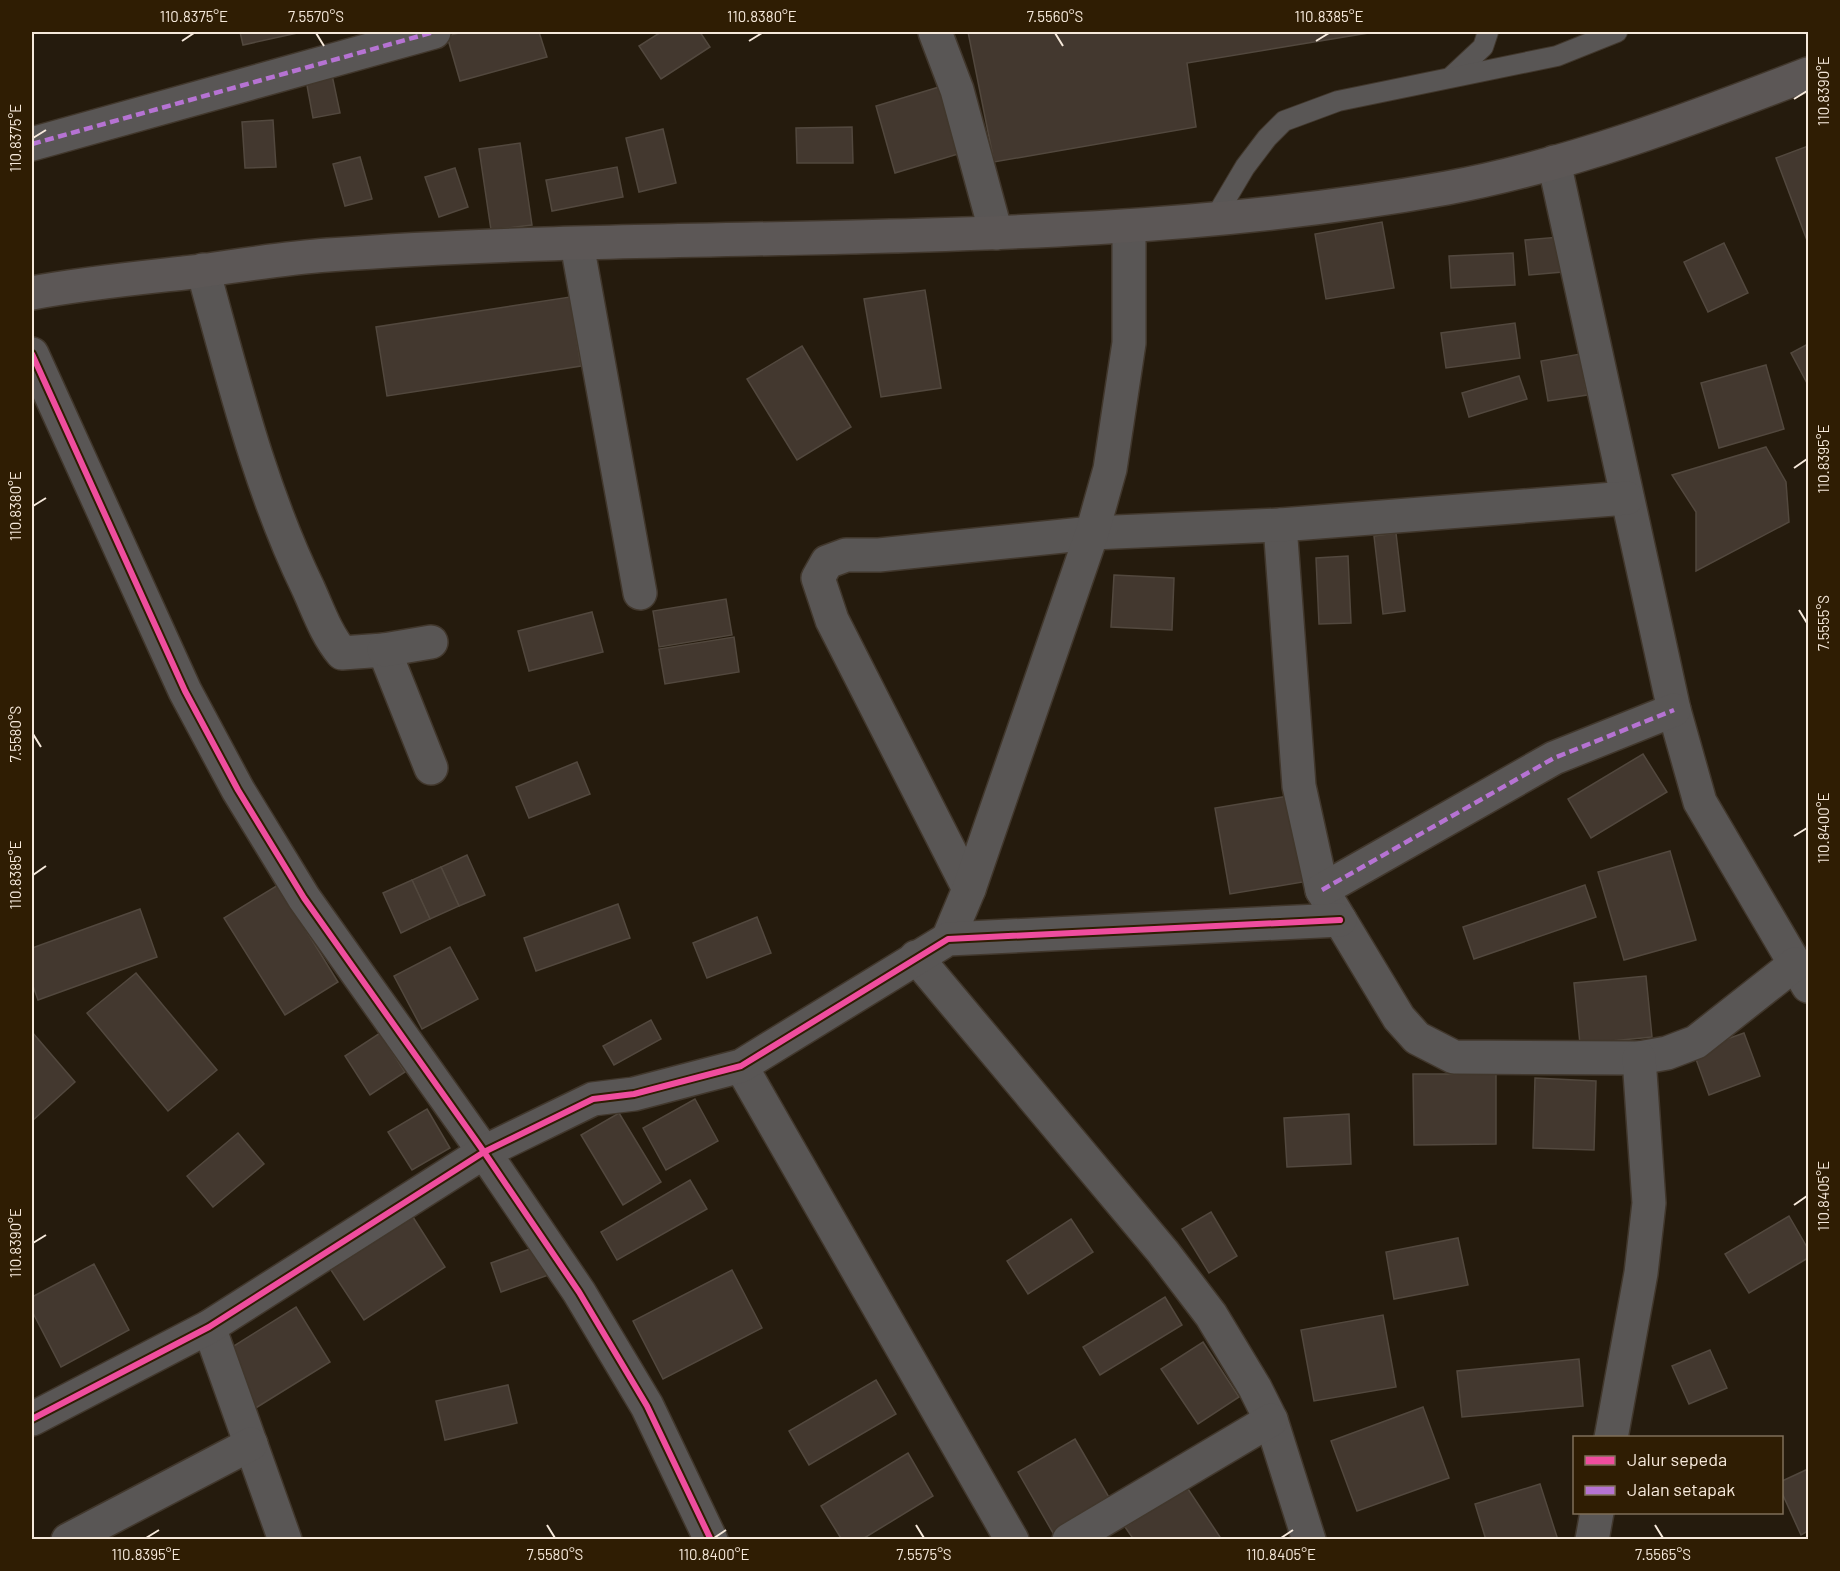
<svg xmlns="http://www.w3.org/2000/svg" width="1840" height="1571" viewBox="0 0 1840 1571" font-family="Barlow,sans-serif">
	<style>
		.building { fill: #43382f; stroke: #52483e; stroke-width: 1.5 }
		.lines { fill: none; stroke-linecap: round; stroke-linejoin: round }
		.service-casing { stroke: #41372c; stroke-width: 22 }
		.minor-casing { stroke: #41372c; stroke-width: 36 }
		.secondary-casing { stroke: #41372c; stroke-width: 36 }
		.service { stroke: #595655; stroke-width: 20 }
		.minor { stroke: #595655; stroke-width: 33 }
		.secondary { stroke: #5c5756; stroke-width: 33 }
		.quiet { stroke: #b673d3; stroke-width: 4.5; stroke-dasharray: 9 4.5; stroke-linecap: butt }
		.cycleway-casing { stroke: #2f1d03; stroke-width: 10 }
		.cycleway { stroke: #ef4d9e; stroke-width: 6 }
		.ticks { fill: none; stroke: #f6e9db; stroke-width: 2 }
		.neatline { fill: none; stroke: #f6e9db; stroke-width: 2 }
		.ticks-label { font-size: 15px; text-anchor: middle; fill: #f6e9db }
	</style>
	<rect width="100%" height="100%" fill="#251b0d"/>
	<!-- building -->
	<g class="building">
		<path d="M240 32H302L243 45Z"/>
		<path d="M463 32H539L547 57 460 81 447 36Z"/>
		<path d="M661 32H700L710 47 661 79 639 46Z"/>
		<path d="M968 32H1368V33L1187 63 1196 127 994 162Z"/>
		<path d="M332 75 340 113 313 118 306 80Z"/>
		<path d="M939 87 958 154 895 173 876 106Z"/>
		<path d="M273 120 276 167 245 168 242 122Z"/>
		<path d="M852 127 853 163H797L796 128Z"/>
		<path d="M663 129 676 183 639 192 626 138Z"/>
		<path d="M520 143 532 225 491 230 479 149Z"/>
		<path d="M1808 146V243L1776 158Z"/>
		<path d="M360 157 372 199 345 206 333 164Z"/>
		<path d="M617 167 623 197 552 211 546 180Z"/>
		<path d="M455 168 468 207 439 217 425 177Z"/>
		<path d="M1382 222 1394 288 1326 299 1315 234Z"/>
		<path d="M1560 237 1563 272 1529 275 1525 240Z"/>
		<path d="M1724 243 1748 293 1708 312 1684 262Z"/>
		<path d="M1513 253 1515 285 1451 288 1449 256Z"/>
		<path d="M925 290 941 388 881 397 864 299Z"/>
		<path d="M570 297 581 366 387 396 376 327Z"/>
		<path d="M1515 323 1520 358 1446 368 1441 333Z"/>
		<path d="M1808 344V385L1791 353Z"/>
		<path d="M802 346 851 427 797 460 747 379Z"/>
		<path d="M1580 354 1587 395 1548 401 1541 361Z"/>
		<path d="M1766 365 1784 429 1719 448 1701 383Z"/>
		<path d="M1519 376 1527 399 1469 417 1462 393Z"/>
		<path d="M1766 447 1786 482 1789 522 1696 571V512L1672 475Z"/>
		<path d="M1396 533 1405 611 1383 614 1374 536Z"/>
		<path d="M1348 556 1351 623 1319 624 1316 558Z"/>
		<path d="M1114 575 1174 578 1172 630 1111 627Z"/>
		<path d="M726 599 732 635 659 647 653 611Z"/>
		<path d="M592 612 603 652 529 671 518 631Z"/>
		<path d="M734 637 739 672 665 684 659 649Z"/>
		<path d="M1643 754 1667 792 1591 838 1568 799Z"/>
		<path d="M577 762 590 794 529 818 516 787Z"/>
		<path d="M1294 795 1309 881 1230 894 1215 808Z"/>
		<path d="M1670 851 1696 940 1624 960 1598 872Z"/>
		<path d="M467 855 485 895 459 906 441 867Z"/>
		<path d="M441 867 459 906 430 919 412 880Z"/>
		<path d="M412 880 430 919 401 933 383 893Z"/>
		<path d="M278 885 338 982 285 1015 224 918Z"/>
		<path d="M1585 885 1596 917 1474 959 1463 927Z"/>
		<path d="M618 904 630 938 536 971 524 938Z"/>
		<path d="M140 909 157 957 38 1000 32 983V948Z"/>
		<path d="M757 917 771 953 707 978 693 943Z"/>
		<path d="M450 947 478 999 422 1029 394 976Z"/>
		<path d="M136 973 217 1070 168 1111 87 1013Z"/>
		<path d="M1646 976 1652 1037 1580 1044 1574 983Z"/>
		<path d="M651 1020 661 1039 614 1065 603 1046Z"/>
		<path d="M32 1032 75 1082 32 1121Z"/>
		<path d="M380 1033 405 1072 370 1095 345 1056Z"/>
		<path d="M1744 1033 1760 1076 1709 1095 1693 1051Z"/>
		<path d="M1413 1074H1496V1144L1414 1145Z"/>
		<path d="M1535 1078 1596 1081 1594 1150 1533 1148Z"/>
		<path d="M695 1099 718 1141 666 1170 643 1128Z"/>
		<path d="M427 1109 450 1148 412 1170 388 1132Z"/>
		<path d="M619 1113 661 1182 623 1205 581 1135Z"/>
		<path d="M1349 1114 1351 1164 1287 1167 1284 1118Z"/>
		<path d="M238 1133 264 1164 213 1207 187 1176Z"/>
		<path d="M690 1180 707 1209 617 1260 601 1232Z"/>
		<path d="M1211 1212 1237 1256 1209 1273 1182 1229Z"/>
		<path d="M411 1214 445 1267 364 1320 329 1267Z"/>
		<path d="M1789 1216 1808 1249V1258L1749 1293 1725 1254Z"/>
		<path d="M1071 1219 1093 1252 1028 1294 1007 1261Z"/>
		<path d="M1458 1238 1468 1285 1394 1299 1386 1252Z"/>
		<path d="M541 1245 551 1274 501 1292 491 1263Z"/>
		<path d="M94 1264 129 1330 61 1367 32 1311V1297Z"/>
		<path d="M732 1270 762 1328 663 1379 633 1321Z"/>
		<path d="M1165 1297 1182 1325 1100 1375 1083 1347Z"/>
		<path d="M296 1307 330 1362 254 1409 221 1354Z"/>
		<path d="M1383 1315 1396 1387 1314 1401 1301 1330Z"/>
		<path d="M1203 1342 1239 1397 1198 1424 1161 1369Z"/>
		<path d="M1710 1350 1727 1388 1689 1404 1672 1366Z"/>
		<path d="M1579 1359 1583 1406 1462 1417 1457 1371Z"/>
		<path d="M876 1380 896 1414 809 1465 789 1431Z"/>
		<path d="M508 1385 517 1423 445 1440 436 1401Z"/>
		<path d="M1423 1407 1449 1478 1357 1511 1331 1441Z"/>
		<path d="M1075 1439 1110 1499 1053 1533 1018 1472Z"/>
		<path d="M908 1453 933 1496 861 1540H842L821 1506Z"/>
		<path d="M1808 1469V1531L1801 1535 1782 1493V1481Z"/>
		<path d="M1540 1484 1558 1540H1486L1475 1504Z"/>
		<path d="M1186 1486 1222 1540H1134L1125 1527Z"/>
	</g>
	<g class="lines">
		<defs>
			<g id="service">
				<path d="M1452 76 1483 47 1488 32"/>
				<path d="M1213 221 1245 167 1267 138 1284 121 1338 101 1557 56 1617 32"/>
			</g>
			<g id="minor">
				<path d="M935 32 957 90 996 233"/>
				<path d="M32 144 434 32"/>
				<path d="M1554 162 1674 710 1700 802 1808 986"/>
				<path d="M577 244 640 593"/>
				<path d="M203 270C233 378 259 487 308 588 318 610 326 634 342 653L384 650 431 768"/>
				<path d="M32 354 185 691 238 790 304 898 484 1152 579 1292 647 1406 711 1540"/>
				<path d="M1280 525 1299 786 1322 890 1399 1018 1417 1038 1454 1057 1639 1058 1667 1053 1696 1042 1795 964"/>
				<path d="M384 650 431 642"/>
				<path d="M969 889 832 620 818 578 827 562 846 555H879L1092 533 1280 525 1627 498"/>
				<path d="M1322 890 1554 758 1674 710"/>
				<path d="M948 939 969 889 1092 533 1110 469 1129 343V227"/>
				<path d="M916 957 1163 1252 1211 1315 1255 1388 1271 1420 1309 1540"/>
				<path d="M741 1066 1012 1540"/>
				<path d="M209 1327 285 1540"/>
				<path d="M32 1419 209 1327 484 1152 593 1099 634 1094 741 1066 948 939 1340 920"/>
				<path d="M1611 1438 1641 1273 1649 1203 1639 1058"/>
				<path d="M68 1540 251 1444"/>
				<path d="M1069 1540 1271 1420"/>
				<path d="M1592 1540 1597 1512"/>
			</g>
			<path id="secondary" d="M32 293C85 283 139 278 193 272 238 266 283 258 328 255 701 227 1077 255 1447 188 1571 165 1691 119 1808 74"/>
		</defs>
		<!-- service casing -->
		<use href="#service" class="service-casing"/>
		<!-- minor casing -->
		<use href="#minor" class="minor-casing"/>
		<!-- secondary casing -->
		<use href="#secondary" class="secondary-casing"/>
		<!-- service -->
		<use href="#service" class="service"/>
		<!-- minor -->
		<use href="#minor" class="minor"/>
		<!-- secondary -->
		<use href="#secondary" class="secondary"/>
		<!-- quiet -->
		<g class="quiet">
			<path d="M32 144 434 32"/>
			<path d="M1322 890 1554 758 1674 710"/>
		</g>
		<defs>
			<g id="cycleway">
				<path d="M32 354 185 691 238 790 304 898 484 1152 579 1292 647 1406 711 1540"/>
				<path d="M32 1419 209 1327 484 1152 593 1099 634 1094 741 1066 948 939 1340 920"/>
			</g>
		</defs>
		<!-- cycleway casing -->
		<use href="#cycleway" class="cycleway-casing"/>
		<!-- cycleway -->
		<use href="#cycleway" class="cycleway"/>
	</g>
	<!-- ticks -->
	<path class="ticks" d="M316 33 324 46M1055 33 1063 46M182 41 194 33M749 41 762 33M1316 41 1329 33M1794 99 1807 91M33 138 46 130M1794 468 1807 459M33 506 46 498M1799 610 1807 623M33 734 41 747M1794 836 1807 828M33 875 46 866M1794 1205 1807 1196M33 1243 46 1235M547 1525 555 1538M916 1525 924 1538M1655 1525 1663 1538M146 1538 159 1530M714 1538 726 1530M1281 1538 1293 1530"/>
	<!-- border -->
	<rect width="1840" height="1571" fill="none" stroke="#2f1d03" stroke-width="66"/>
	<!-- legend -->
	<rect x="1573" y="1436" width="210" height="78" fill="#2f1d03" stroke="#7f6f59" stroke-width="1.5"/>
	<rect x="1585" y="1456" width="30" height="9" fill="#ef4d9e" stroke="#7f6f59" stroke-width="1.5"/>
	<text x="1627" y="1466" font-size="18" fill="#f6e9db">Jalur sepeda</text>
	<rect x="1585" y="1486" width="30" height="9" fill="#b673d3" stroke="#7f6f59" stroke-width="1.5"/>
	<text x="1627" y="1496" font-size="18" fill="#f6e9db">Jalan setapak</text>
	<rect x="33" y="33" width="1774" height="1505" class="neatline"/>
	<g class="ticks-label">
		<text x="194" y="22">110.8375°E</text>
		<text x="316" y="22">7.5570°S</text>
		<text x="762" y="22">110.8380°E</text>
		<text x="1055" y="22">7.5560°S</text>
		<text x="1329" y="22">110.8385°E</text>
		<text transform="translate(1824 91) rotate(-90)" y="5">110.8390°E</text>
		<text transform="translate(16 138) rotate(-90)" y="5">110.8375°E</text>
		<text transform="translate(1824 459) rotate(-90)" y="5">110.8395°E</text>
		<text transform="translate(16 506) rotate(-90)" y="5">110.8380°E</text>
		<text transform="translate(1824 623) rotate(-90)" y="5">7.5555°S</text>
		<text transform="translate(16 734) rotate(-90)" y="5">7.5580°S</text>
		<text transform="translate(1824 828) rotate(-90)" y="5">110.8400°E</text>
		<text transform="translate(16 875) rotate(-90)" y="5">110.8385°E</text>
		<text transform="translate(1824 1196) rotate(-90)" y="5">110.8405°E</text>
		<text transform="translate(16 1243) rotate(-90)" y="5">110.8390°E</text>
		<text x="146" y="1560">110.8395°E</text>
		<text x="555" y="1560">7.5580°S</text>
		<text x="714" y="1560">110.8400°E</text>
		<text x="924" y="1560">7.5575°S</text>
		<text x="1281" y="1560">110.8405°E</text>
		<text x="1663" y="1560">7.5565°S</text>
	</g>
</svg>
